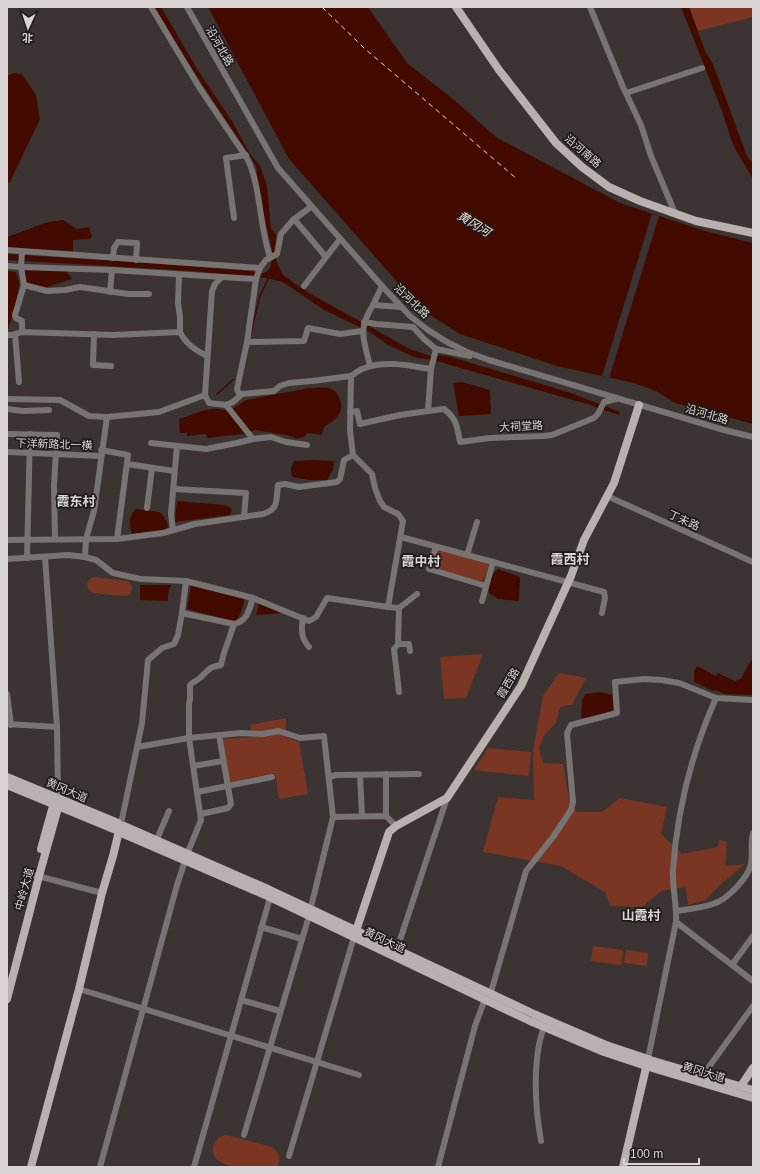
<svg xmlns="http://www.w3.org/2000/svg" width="760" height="1174" viewBox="0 0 760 1174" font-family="Helvetica,'Noto Sans SC',sans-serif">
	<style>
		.green { fill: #7b3623 }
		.water { fill: #430b00 }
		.pier { fill: #3b3432 }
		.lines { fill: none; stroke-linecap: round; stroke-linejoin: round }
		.stream { stroke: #430b00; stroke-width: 1.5 }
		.ferry { stroke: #f3dbd4; stroke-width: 1; stroke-dasharray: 5 4; stroke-linecap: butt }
		.minor { stroke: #787473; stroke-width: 6 }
		.major { stroke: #b9b1af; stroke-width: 8 }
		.labels { text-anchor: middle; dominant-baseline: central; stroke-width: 3.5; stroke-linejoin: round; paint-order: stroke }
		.street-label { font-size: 11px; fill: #dad5d4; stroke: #201c1b }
		.water-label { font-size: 12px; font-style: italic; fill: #f3dbd4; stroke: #201c1b }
		.quarter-label { font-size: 13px; font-weight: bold; fill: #dad5d4; stroke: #201c1b }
	</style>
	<rect width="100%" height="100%" fill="#3b3432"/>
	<!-- green -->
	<g class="green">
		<path d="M689 7H753V17L698 31Z"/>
		<path d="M437 549 489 564 483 582 431 567Z"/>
		<path d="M94 577 127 581 132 586C133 592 130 596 124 596L93 593 88 589C86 583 88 579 94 577Z"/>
		<path d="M483 654 466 698 444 699 440 657Z"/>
		<path d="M559 673 586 678 572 705 560 707 556 723 544 736 539 748 543 763 563 764 569 800 577 812H602L620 798 667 807 661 834 682 854 718 847 719 840 727 842 725 866 745 864 718 887 706 900 688 905 686 887 661 891 642 907 610 906 605 892 561 866 483 852 498 797 534 800 533 750 543 696Z"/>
		<path d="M286 718 285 737 299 742 308 794 279 799 275 773 230 782 222 739 253 737 250 725Z"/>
		<path d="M488 748 531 752 529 776 474 770Z"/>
		<path d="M593 946 623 950 621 965 591 961Z"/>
		<path d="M626 950 648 953 647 966 624 963Z"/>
		<path d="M226 1135 272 1147C279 1152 281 1159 278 1167 263 1167 208 1173 213 1147 215 1140 220 1136 226 1135Z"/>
	</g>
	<!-- water -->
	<g class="water">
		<path d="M153 7H161L197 69 232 121 250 154 260 166 267 186 271 228 276 235 275 248 277 263 283 275 307 292 410 349 433 357 441 355 448 356 571 393 620 412 619 415 587 404 436 361 414 357 388 345 370 332 324 310 283 282 266 278 191 271 7 260V254L147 263 251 271 261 274 268 271 271 265 272 249 262 210 256 166 196 75Z"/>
		<path d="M208 7H368L407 63 453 99 496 137 620 203 705 231 753 243V424L675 403 656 391 634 383 557 366 460 334 421 309 289 159Z"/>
		<path d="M681 7H689L705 51 713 64 747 156 753 164V179L733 145 722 111Z"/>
		<path d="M14 73 22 74 36 95 40 119 10 182 7 184V76Z"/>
		<path d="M63 220 77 229 89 227 92 236 90 239 73 240V251L7 248V237L48 222Z"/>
		<path d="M25 269H65L72 279 44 288 26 283 24 271Z"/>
		<path d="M7 271 16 272C17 275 18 278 19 281 20 289 11 324 7 330Z"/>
		<path d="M462 382 490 390 491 414 459 416 453 383Z"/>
		<path d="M309 388C315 388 324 387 329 388 341 392 345 409 337 417 334 421 328 424 324 427L322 435 308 433 304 437 297 439 286 435 255 430 243 434 207 438 206 434 187 436V433H180L179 419C197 413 210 405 229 411L246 400Z"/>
		<path d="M313 460 334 461 333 470 327 480H309L292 477 291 469 294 461Z"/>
		<path d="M177 501 225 505 232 509 230 515 175 522Z"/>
		<path d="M136 509 159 512C164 515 167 521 168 527L166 530 132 534C129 524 128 517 136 509Z"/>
		<path d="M498 569 520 577 519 601 498 599 489 593C487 582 489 576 498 569Z"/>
		<path d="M140 585H171L168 594V601L140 600Z"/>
		<path d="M191 586 244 599C244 606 240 616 235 622L232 621 187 609Z"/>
		<path d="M259 603 278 609 282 613 256 615Z"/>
		<path d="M753 659V695L724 694 716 690 713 691 694 682V671L697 666 716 676 718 673 735 681 741 679 751 660Z"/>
		<path d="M601 692 612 695 614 709C608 717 591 717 581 718L582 701 585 694Z"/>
	</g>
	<!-- pier -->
	<path class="pier" d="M652 214 659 216 609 378 602 376Z"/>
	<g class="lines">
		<!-- stream -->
		<g class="stream">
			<path d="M251 332 260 296 269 277"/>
			<path d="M217 394 234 379"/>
		</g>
		<!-- ferry -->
		<path class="ferry" d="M322 7 364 48 517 179"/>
		<!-- minor -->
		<g class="minor">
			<path d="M151 7 199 87 247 158C261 186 259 225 270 257"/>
			<path d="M187 7 278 168 382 286 410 316 428 330 447 342 467 352 489 360 724 430 753 437"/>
			<path d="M590 7 623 87 641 125 651 156 675 213"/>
			<path d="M626 93 702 68"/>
			<path d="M234 218 226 158 246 155"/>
			<path d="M294 219 326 257"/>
			<path d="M7 250 260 268"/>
			<path d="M22 252 21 267 24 285 15 315 16 318 22 321V332"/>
			<path d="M113 258 114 248 118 242 137 243 136 260"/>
			<path d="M7 266 21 267 112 270 222 277"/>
			<path d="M179 275 178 303 180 317V332"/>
			<path d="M24 285 47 291 65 290 80 287 128 294H149"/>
			<path d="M304 286 340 239"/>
			<path d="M110 292 112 270"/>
			<path d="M373 305 382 286"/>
			<path d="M364 322 376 324 413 327 424 339 436 349"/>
			<path d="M15 334 19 382"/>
			<path d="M94 334 93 365 111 366"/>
			<path d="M7 335H12L22 332 113 335 180 332C186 344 195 350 207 356"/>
			<path d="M247 342 304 341 308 328 340 334 362 331"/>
			<path d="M470 356 436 349 431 369 428 411 444 409C457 419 457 427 460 442L490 438 543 436 552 435 594 418 598 414 604 402 616 399"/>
			<path d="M370 366C364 339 357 331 373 305L401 307"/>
			<path d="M205 395 209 403 226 405 233 402 242 394 274 391 280 386 289 383 312 381 351 376"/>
			<path d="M240 396 237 389 247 342 256 279 260 268 266 260 277 254 281 234 293 220 308 209"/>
			<path d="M7 399 60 400 89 416 107 417 159 412 205 395 212 291 215 284 222 277 256 279"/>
			<path d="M226 405 253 439"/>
			<path d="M7 409 23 411 49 410"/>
			<path d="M350 412 357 411 360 424 400 415 428 411"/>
			<path d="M7 434 57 435 54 485 55 539"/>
			<path d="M151 443 206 449 237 443 253 439 271 437 286 442 307 445"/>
			<path d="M101 450 128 455 117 539"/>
			<path d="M7 452 101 456"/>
			<path d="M127 464 174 471"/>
			<path d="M174 489 246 493 244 517"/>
			<path d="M607 496 753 562"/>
			<path d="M147 508 152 468"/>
			<path d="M173 530 171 514 177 446"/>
			<path d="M401 537 604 592 605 598 602 613"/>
			<path d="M7 540 117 539 163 533 195 524 263 514C279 509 276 500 278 485L285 484 299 487 337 482 340 479 344 460 353 455"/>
			<path d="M436 547 429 569 486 586"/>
			<path d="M467 555 477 522"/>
			<path d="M45 557 57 727 58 797"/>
			<path d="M85 557 86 539 94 511 107 417"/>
			<path d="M27 558 30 434"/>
			<path d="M7 559 68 555 85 557 96 560 113 573 141 579 186 581 253 598 309 621 316 617 327 598 388 607 403 521 398 514 384 507 380 501 375 488 372 474 353 455 350 430 351 376C356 373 360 369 365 368 385 360 411 366 431 369"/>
			<path d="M482 601 493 562"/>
			<path d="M388 607 399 608 398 644 394 649 399 692"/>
			<path d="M399 608 417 594"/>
			<path d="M182 613 186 581"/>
			<path d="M303 618C301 630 301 638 309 647"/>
			<path d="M398 644H409L410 651"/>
			<path d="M7 694 11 725"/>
			<path d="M7 724 57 727"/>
			<path d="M137 747 189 738 241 733 262 734 279 731 300 738 324 736 333 817 311 907"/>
			<path d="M193 766 223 761"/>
			<path d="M360 775 362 816"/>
			<path d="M329 777 336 775 419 774"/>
			<path d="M197 792 272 777"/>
			<path d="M201 814 228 808 231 804 219 735"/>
			<path d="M386 816V774"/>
			<path d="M333 817 386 816 396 826"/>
			<path d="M121 824 142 723 148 660 162 648 174 644 178 635 182 613 234 624C248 621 249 609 253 598"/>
			<path d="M157 839 169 811"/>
			<path d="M188 852 201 820 189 738V704L190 699V685C193 682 198 680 201 677 211 668 207 668 221 665L223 656 234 624"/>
			<path d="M34 875 102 893"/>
			<path d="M676 911C689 909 702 908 713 904 727 900 748 878 751 864 753 854 750 843 753 833"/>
			<path d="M676 922 753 981"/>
			<path d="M261 927 302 939"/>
			<path d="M397 949 447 798"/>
			<path d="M732 965 753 936"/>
			<path d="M79 989 359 1075"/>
			<path d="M491 992 526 871 553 837 571 810 573 802 567 733 571 725 617 713 615 682 644 679 662 680 679 683 716 698 753 700"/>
			<path d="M241 1000 280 1011"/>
			<path d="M648 1059 676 922C677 904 672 887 673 870 677 811 692 752 716 698"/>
			<path d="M703 1075 753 1006"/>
			<path d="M244 1135 309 916"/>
			<path d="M541 1141C535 1108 532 1059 544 1027"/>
			<path d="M289 1156 354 937"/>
			<path d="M100 1167 177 885 185 861"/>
			<path d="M194 1167 271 894"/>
			<path d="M438 1167 475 1026 485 999"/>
		</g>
		<!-- major -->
		<g class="major">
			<path d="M456 7 499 70 556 143 582 167 609 187 640 201 696 221 753 233"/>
			<path d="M7 777 118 823"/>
			<path d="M7 785 116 830"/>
			<path d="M124 826 268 889 534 1014 606 1045 645 1058"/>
			<path d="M119 832 265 895 530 1021 604 1052 643 1065"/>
			<path d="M41 849 53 806"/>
			<path d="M354 937 389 832 396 826 447 798 521 686 571 576 584 540 614 483 639 405"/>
			<path d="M7 999 39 876 58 808"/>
			<path d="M650 1060 753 1090"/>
			<path d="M649 1067 753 1098"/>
			<path d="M741 1086 753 1068"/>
			<path d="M31 1167 79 989 102 893 113 856 120 827"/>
			<path d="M623 1167 648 1059"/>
		</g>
	</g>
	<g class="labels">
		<!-- street labels -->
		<g class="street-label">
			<text transform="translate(220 46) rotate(60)">沿河北路</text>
			<text transform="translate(583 151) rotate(41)">沿河南路</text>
			<text transform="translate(412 301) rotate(44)">沿河北路</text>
			<text transform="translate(707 414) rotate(16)">沿河北路</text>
			<text transform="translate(521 426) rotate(-3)">大祠堂路</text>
			<text transform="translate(54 444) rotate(2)">下洋新路北一横</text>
			<text transform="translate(684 520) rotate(24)">丁未路</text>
			<text transform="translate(508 683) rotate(-60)">霞西路</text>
			<text transform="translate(67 790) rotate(23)">黄冈大道</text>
			<text transform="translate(24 889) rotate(-75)">中岭大道</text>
			<text transform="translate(385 940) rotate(25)">黄冈大道</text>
			<text transform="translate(704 1072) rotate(17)">黄冈大道</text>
		</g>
		<!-- water labels -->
		<g class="water-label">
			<text transform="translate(474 224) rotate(32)">黄冈河</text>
		</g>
		<!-- quarter labels -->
		<g class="quarter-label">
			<text x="76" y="501">霞东村</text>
			<text x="570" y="559">霞西村</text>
			<text x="421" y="561">霞中村</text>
			<text x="641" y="915">山霞村</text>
		</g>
	</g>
	<!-- border -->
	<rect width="760" height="1174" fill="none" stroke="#dad5d4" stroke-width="16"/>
	<!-- north arrow -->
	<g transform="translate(28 28) rotate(183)" stroke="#201c1b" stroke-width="3" paint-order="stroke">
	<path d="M0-3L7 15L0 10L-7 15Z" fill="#dad5d4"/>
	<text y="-6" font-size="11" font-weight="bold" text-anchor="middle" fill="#dad5d4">北</text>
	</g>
	<!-- scale -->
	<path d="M624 1158v6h75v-6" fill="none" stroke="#dad5d4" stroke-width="2"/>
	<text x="630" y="1158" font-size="12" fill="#dad5d4" stroke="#201c1b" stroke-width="3" paint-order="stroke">100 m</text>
</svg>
